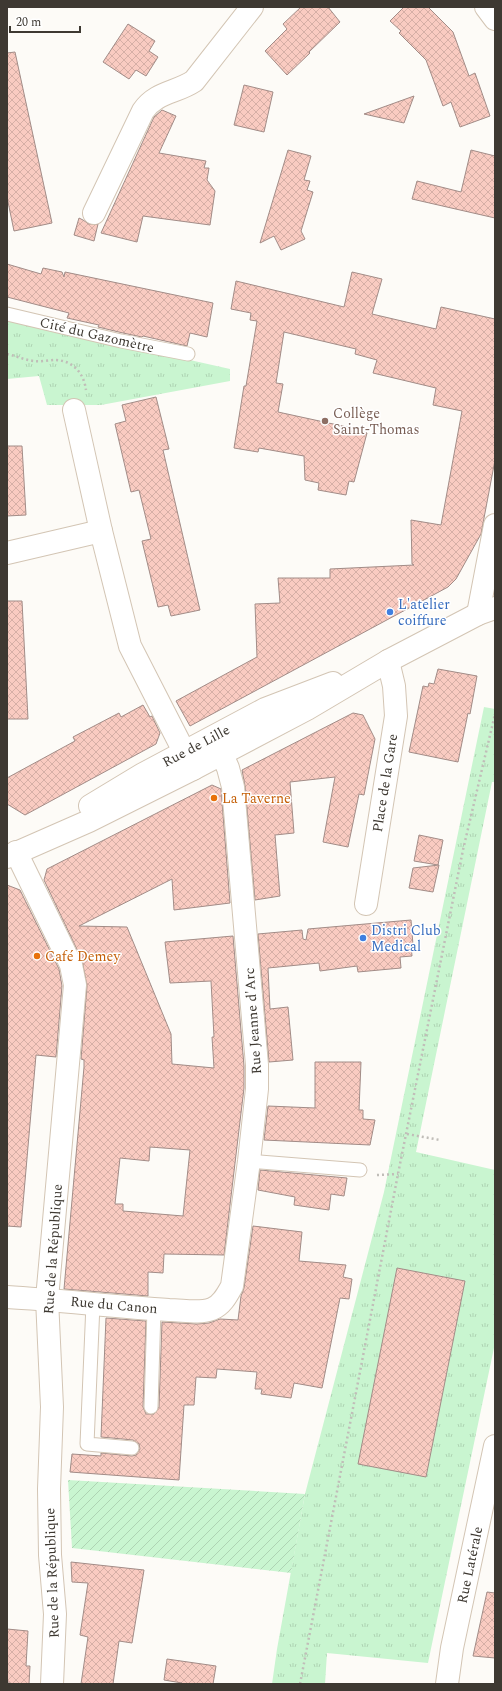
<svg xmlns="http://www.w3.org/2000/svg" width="502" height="1691" viewBox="0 0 502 1691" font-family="Spectral,serif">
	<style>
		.grass { fill: url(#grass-tufts) }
		.garden { fill: url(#garden-furrows) }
		.building { fill: url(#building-cross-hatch); stroke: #a28c87; fill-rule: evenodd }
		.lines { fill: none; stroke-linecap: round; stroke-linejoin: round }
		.lane-casing { stroke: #d3c5b4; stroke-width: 15 }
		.street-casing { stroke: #d3c5b4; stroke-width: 24 }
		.primary-casing { stroke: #d3c5b4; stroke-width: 24 }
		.path { stroke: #c0bdb8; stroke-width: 2.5; stroke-dasharray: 2 3; stroke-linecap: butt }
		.lane { stroke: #fff; stroke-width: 13 }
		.street { stroke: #fff; stroke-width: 22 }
		.primary { stroke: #fff; stroke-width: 22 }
		.education-dot { fill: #8d6e63; stroke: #fff; stroke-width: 1.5 }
		.shop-dot { fill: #3f7fe0; stroke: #fff; stroke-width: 1.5 }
		.food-dot { fill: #e8710a; stroke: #fff; stroke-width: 1.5 }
		.labels { text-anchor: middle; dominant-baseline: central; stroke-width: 3; stroke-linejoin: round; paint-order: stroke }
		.street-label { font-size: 14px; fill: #3e3932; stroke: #fff }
		.education-label { font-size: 14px; fill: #785e54; stroke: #fff; text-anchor: start }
		.shop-label { font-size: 14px; fill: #366cbe; stroke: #fff; text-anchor: start }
		.food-label { font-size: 14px; fill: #c56008; stroke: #fff; text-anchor: start }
	</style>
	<defs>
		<pattern id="grass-tufts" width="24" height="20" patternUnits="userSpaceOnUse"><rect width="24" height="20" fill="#c9f5d0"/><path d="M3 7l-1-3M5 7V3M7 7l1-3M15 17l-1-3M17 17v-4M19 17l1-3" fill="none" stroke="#aed3b3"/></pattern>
		<pattern id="garden-furrows" width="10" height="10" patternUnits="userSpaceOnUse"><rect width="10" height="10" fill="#c9f5d0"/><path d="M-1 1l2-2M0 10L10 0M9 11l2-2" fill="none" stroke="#aed3b3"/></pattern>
		<pattern id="building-cross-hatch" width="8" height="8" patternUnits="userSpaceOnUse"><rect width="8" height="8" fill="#f9cbc1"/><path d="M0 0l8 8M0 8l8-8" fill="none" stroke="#d6afa6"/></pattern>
	</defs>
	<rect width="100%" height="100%" fill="#fdfbf7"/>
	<!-- grass -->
	<g class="grass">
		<path d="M7 319 230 369V381L101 405H47L39 376 7 379Z"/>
		<path d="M484 707 495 709V782H492L416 1152 495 1170V1343L428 1663 327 1653 325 1684H272L277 1649 305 1494 384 1192Z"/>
	</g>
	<!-- garden -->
	<path class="garden" d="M68 1480 305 1494 291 1573 72 1548Z"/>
	<!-- building -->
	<g class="building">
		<path d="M301 7H328L340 22 309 52 310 53 287 75 265 51 287 29 283 24Z"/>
		<path d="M404 7H428L453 32 469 76 475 73 490 116 460 127 451 102 443 106 426 60 399 33 401 31 390 21Z"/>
		<path d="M128 24 155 41 149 51 158 57 146 76 136 70 129 79 103 62Z"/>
		<path d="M15 52 52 223 14 231 7 197V53Z"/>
		<path d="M244 85 273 92 264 132 234 125Z"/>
		<path d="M414 96 404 123 364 114Z"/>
		<path d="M162 110 176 116 159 153 206 161 204 168H209L207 180 215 191 210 225 143 216 137 242 101 233 154 117Z"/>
		<path d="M288 150 311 156 304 180 310 181 307 190 313 192 301 231 305 239 281 250 274 236 260 243Z"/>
		<path d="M471 150 495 156V218L412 199 417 181 461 192Z"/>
		<path d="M79 218 83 220 89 224H98L94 241 74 235Z"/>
		<path d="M7 264 41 274 43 268 62 272 64 277 65 272 213 303 207 337 190 333 187 346 143 336 142 337 123 333 98 327 99 325 67 318 69 313 7 297Z"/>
		<path d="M352 272 382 279 372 314 436 329 441 307 495 319V460L481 534 456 579 448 587 190 726 176 701 257 657 255 604 280 603 278 578H330V569L414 565 412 564 411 520 441 525 462 411 433 405 436 388 373 373 377 360 355 354 356 349 284 332 276 383 283 384 278 412 347 427 367 433 354 482 349 481 346 495 318 490 319 483 305 480 304 456 259 448 258 452 234 448 244 386H246L257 321 250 320 251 313 231 309 236 281 344 307Z"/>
		<path d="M156 397 169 449 163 450 200 610 171 616 168 605 158 607 142 541 151 539 139 490 131 492 115 424 126 421 122 405Z"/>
		<path d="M7 446H22L26 515 7 516Z"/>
		<path d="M7 601H22L28 719H7Z"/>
		<path d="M438 669 477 676 470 714 468 713 458 762 409 752 423 686 428 687 429 683 434 684Z"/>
		<path d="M143 705 150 717 152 716 160 733 156 744 25 815 7 804V778L75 741 73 737 119 713 121 717Z"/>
		<path d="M353 713 363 715 375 739 364 795 359 794 348 847 323 842 335 777 290 782 294 833 275 835 280 896 255 900 245 786 242 770Z"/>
		<path d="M212 785 221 789 230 903 174 910 172 879 79 926 127 927 171 1034 172 1064 214 1068 212 1037H214L211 981 170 983 165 942 233 936 244 1066V1088L224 1255 164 1254 163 1273 148 1272V1296L64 1289 84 1067V1060L81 1059 87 986 82 960 44 880 47 869ZM150 1147 190 1150 183 1216 123 1211V1204H115L120 1158 149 1161Z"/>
		<path d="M419 835 443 840 438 865 414 861Z"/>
		<path d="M439 865 433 892 409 888 413 868Z"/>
		<path d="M7 885 20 890 59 969 62 986 56 1057 36 1055 21 1227 7 1226Z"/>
		<path d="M411 920 413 945H411L412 956 400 957 401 968 358 972 357 966 320 971 319 963 268 968 270 1009 288 1007 293 1060 269 1062 258 934 302 930 303 939 306 940 308 929Z"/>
		<path d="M315 1062H361L359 1110H363V1119L375 1120 370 1145 264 1140 268 1106 315 1108Z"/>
		<path d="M260 1170 347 1178 344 1196 331 1194 329 1210 294 1205 295 1197 258 1190Z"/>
		<path d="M253 1226 302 1232 299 1261 346 1265 343 1277 352 1279 349 1299 340 1298 322 1388 294 1383 291 1398 261 1394 262 1389H255L257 1372 217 1369 216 1378 196 1377 194 1405H184L179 1480 70 1472 72 1454 101 1456V1453L132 1456 136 1455 140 1449 139 1444 133 1440 101 1437 106 1318 146 1321 143 1407 146 1414H154L159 1407 162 1322 197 1324 209 1323 220 1319 238 1320 241 1296 244 1288Z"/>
		<path d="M397 1268 465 1281 426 1477 358 1464Z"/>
		<path d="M71 1562 144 1570 132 1643 119 1641 113 1684H81L88 1637 80 1635 88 1583 72 1582Z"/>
		<path d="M487 1592 495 1593V1658L473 1656Z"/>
		<path d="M7 1629 28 1631 26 1666H30L29 1684H9V1682H7Z"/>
		<path d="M167 1659 216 1666 213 1684H182V1683L164 1680Z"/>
	</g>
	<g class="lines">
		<defs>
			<g id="lane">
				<path d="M7 314 121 341 188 354"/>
				<path d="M249 1161 360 1170"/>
				<path d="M93 1304 87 1444 132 1448"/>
				<path d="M151 1407 154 1309"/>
			</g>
			<g id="street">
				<path d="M486 7 495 19"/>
				<path d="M94 213 143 111C156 92 176 93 194 81L252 7"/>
				<path d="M74 410 101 531 130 646 193 769"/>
				<path d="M7 553 101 531"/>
				<path d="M478 614 495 525"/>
				<path d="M16 852 71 965 75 985 47 1299 52 1407 49 1489 50 1555 55 1614 52 1684"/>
				<path d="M366 904 396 716 394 686 388 661"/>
				<path d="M7 1297C61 1300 115 1307 169 1310 183 1310 199 1314 212 1309 222 1305 227 1295 232 1286L249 1161 257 1089V1065L233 787 228 768 214 737"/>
				<path d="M447 1684 452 1648 495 1446"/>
			</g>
			<g id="primary">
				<path d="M90 806 143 774 265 709 333 683"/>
				<path d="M7 857 89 821 193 769 307 709 388 661 478 614 495 608"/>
			</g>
		</defs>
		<!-- lane casing -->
		<use href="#lane" class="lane-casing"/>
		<!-- street casing -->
		<use href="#street" class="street-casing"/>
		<!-- primary casing -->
		<use href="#primary" class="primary-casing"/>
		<!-- path -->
		<g class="path">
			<path d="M7 354C16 356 25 360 34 361 41 362 49 360 56 360 74 361 84 374 86 390"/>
			<path d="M407 1134 440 1140"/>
			<path d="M377 1175 398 1174"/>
			<path d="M300 1684 398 1174 463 850 495 714"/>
		</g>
		<!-- lane -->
		<use href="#lane" class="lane"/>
		<!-- street -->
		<use href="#street" class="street"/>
		<!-- primary -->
		<use href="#primary" class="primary"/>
	</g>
	<!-- markers -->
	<circle class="education-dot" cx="325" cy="421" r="4"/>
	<g class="shop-dot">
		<circle cx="390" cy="612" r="4"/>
		<circle cx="363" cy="938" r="4"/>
	</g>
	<g class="food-dot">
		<circle cx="214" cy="798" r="4"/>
		<circle cx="37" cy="956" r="4"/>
	</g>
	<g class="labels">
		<!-- street labels -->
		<g class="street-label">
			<text transform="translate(97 335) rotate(13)">Cité du Gazomètre</text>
			<text transform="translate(196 746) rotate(-28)">Rue de Lille</text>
			<text transform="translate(385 783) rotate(-81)">Place de la Gare</text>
			<text transform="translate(253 1021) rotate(-94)">Rue Jeanne d'Arc</text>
			<text transform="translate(53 1249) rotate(-86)">Rue de la République</text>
			<text transform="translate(114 1305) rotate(5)">Rue du Canon</text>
			<text transform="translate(470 1565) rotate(-78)">Rue Latérale</text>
			<text transform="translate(52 1573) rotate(-92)">Rue de la République</text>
		</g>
		<!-- education labels -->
		<g class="education-label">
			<text x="333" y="413">Collège<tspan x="333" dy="16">Saint-Thomas</tspan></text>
		</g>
		<!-- shop labels -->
		<g class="shop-label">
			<text x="398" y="604">L'atelier<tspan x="398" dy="16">coiffure</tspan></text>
			<text x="371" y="930">Distri Club<tspan x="371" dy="16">Medical</tspan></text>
		</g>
		<!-- food labels -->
		<g class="food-label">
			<text x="222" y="798">La Taverne</text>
			<text x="45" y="956">Café Demey</text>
		</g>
	</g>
	<!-- border -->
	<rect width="502" height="1691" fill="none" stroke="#3e3932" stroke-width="16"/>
	<!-- scale -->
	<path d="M10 26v6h70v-6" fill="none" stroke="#3e3932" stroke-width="2"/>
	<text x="16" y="26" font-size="12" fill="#3e3932" stroke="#ffffff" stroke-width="3" paint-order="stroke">20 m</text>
</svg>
